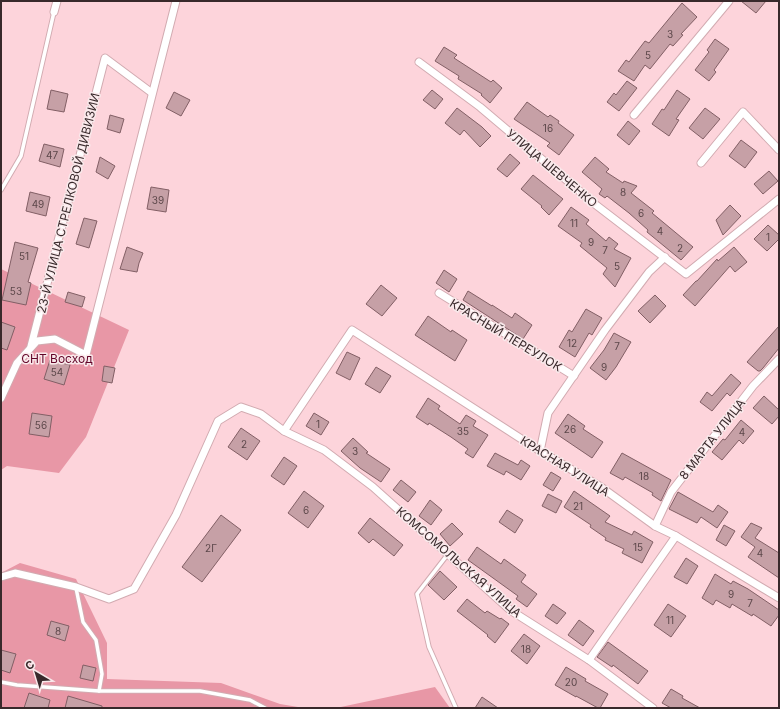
<svg xmlns="http://www.w3.org/2000/svg" width="780" height="709" viewBox="0 0 780 709" font-family="Inter,sans-serif">
	<style>
		.green { fill: #e897a6 }
		.building { fill: #c6a0a6; stroke: #825f65 }
		.lines { fill: none; stroke-linecap: round; stroke-linejoin: round }
		.service-casing { stroke: #d2abb1; stroke-width: 5.5 }
		.minor-casing { stroke: #d2abb1; stroke-width: 9 }
		.service { stroke: #fff; stroke-width: 3.5 }
		.minor { stroke: #fff; stroke-width: 7 }
		.labels { text-anchor: middle; dominant-baseline: central; stroke-width: 3; stroke-linejoin: round; paint-order: stroke }
		.number-label { font-size: 10px; fill: #5c474a }
		.street-label { font-size: 12px; fill: #38292b; stroke: #f9e9eb }
		.park-label { font-size: 12px; fill: #620428; stroke: #f9e9eb }
	</style>
	<rect width="100%" height="100%" fill="#fdd4db"/>
	<!-- green -->
	<g class="green">
		<path d="M1 269 129 330 86 437 59 473 7 466 1 470Z"/>
		<path d="M20 563 76 579 107 643V679L221 683 280 704 304 708H1V573Z"/>
		<path d="M435 687 450 708H336Z"/>
	</g>
	<!-- building -->
	<g class="building">
		<path d="M741 1H766L756 13Z"/>
		<path d="M682 3 697 17 681 34 683 35 673 46 670 44 650 69 645 65 634 81 618 71 626 60 629 62 645 41 649 43Z"/>
		<path d="M715 39 729 49 714 70 716 72 709 81 695 70 709 52 707 50Z"/>
		<path d="M444 47 457 55 454 58 491 82 493 80 502 88 490 103 481 95 482 94 458 79 459 76 435 61Z"/>
		<path d="M627 81 637 88 619 111 607 102 614 93 616 95Z"/>
		<path d="M51 90 68 94 64 112 47 109Z"/>
		<path d="M432 90 443 99 435 109 423 100Z"/>
		<path d="M677 90 690 99 676 119 679 120 669 136 652 124 662 109 664 110Z"/>
		<path d="M174 92 190 100 181 116 166 108Z"/>
		<path d="M527 102 548 117 550 115 559 121 558 123 574 135 559 155 547 146 550 143 514 119Z"/>
		<path d="M457 108 482 127 491 136 480 147 464 130 460 135 445 123Z"/>
		<path d="M705 108 720 119 703 139 689 128Z"/>
		<path d="M110 115 124 119 120 133 107 129Z"/>
		<path d="M628 121 640 131 629 145 617 135Z"/>
		<path d="M741 140 757 152 745 168 729 156Z"/>
		<path d="M44 144 64 149 60 167 39 161Z"/>
		<path d="M510 154 520 163 507 177 497 169Z"/>
		<path d="M100 157 115 166 108 179 96 172Z"/>
		<path d="M595 157 609 169 606 172 623 183 624 181 637 186 631 193 654 211 652 213 693 247 681 260 647 232 648 230 629 213 607 196 605 198 599 194 602 189 582 172Z"/>
		<path d="M769 171 778 181 763 194 754 184Z"/>
		<path d="M533 175 563 199 549 215 541 207 542 206 521 189Z"/>
		<path d="M151 187 169 190 166 212 147 209Z"/>
		<path d="M30 192 50 197 46 216 26 211Z"/>
		<path d="M730 205 741 216 723 235 716 220Z"/>
		<path d="M571 207 589 220 586 224 606 241 609 237 618 244 614 249 631 258 615 287 603 274 607 268 580 246 582 243 558 226Z"/>
		<path d="M84 218 97 221 89 248 76 244Z"/>
		<path d="M768 225 779 235V239L767 251 754 239Z"/>
		<path d="M15 242 38 248 28 282 31 283 26 305 2 300Z"/>
		<path d="M127 247 143 253 139 263 137 272 120 269Z"/>
		<path d="M734 247 747 262 735 272 730 266 695 306 683 295 696 281H697L717 259 718 261Z"/>
		<path d="M444 270 457 279 449 292 436 283Z"/>
		<path d="M381 285 397 298 382 316 366 304Z"/>
		<path d="M468 291 492 306V305L512 318 515 313 532 325 523 339 463 300Z"/>
		<path d="M68 292 85 297 82 307 65 302Z"/>
		<path d="M655 295 666 306 650 323 638 311Z"/>
		<path d="M586 309 602 318 592 335 589 333 575 357 559 347 569 330 572 332Z"/>
		<path d="M428 316 451 332 452 330 467 340 455 361 415 335Z"/>
		<path d="M1 322 15 327 7 350 1 348Z"/>
		<path d="M779 326V348L763 368 760 371H758L747 362Z"/>
		<path d="M614 333 631 342 616 367 606 380 590 368 604 350Z"/>
		<path d="M347 352 360 358 350 380 336 373Z"/>
		<path d="M50 360 70 365 64 385 44 379Z"/>
		<path d="M104 366 115 368 112 383 102 381Z"/>
		<path d="M376 367 391 376 380 393 365 384Z"/>
		<path d="M731 374 741 383 730 396 727 393 712 411 700 402 707 392 712 396Z"/>
		<path d="M764 396 779 410V416L772 424 753 408Z"/>
		<path d="M428 398 440 406 438 409 460 424 466 415 476 421 473 426 488 435 473 458 465 453 468 449 451 437 429 423 428 425 416 417Z"/>
		<path d="M32 413 52 416 49 437 29 434Z"/>
		<path d="M314 413 329 422 321 435 306 426Z"/>
		<path d="M568 414 585 426 583 429 603 442 592 458 555 433Z"/>
		<path d="M741 420 754 431 743 444 739 440 722 460 712 452 723 439 725 440Z"/>
		<path d="M241 428 260 441 247 460 228 447Z"/>
		<path d="M353 438 368 452 366 453 390 469 381 482 360 468 341 451Z"/>
		<path d="M495 453 518 465 521 460 530 466 521 480 506 471 504 475 487 466Z"/>
		<path d="M622 453 671 480 661 501 652 495 653 493 625 477 623 480 610 473Z"/>
		<path d="M284 457 297 466 284 485 271 476Z"/>
		<path d="M551 472 561 478 553 491 543 485Z"/>
		<path d="M401 480 416 492 408 502 393 490Z"/>
		<path d="M304 491 324 506 308 528 288 513Z"/>
		<path d="M574 491 610 516 605 522 632 535 634 531 653 542 642 563 622 553 624 549 605 540 606 538 590 527 591 525 564 507Z"/>
		<path d="M678 492 713 512 718 505 728 512 717 528 701 517 697 523 669 509Z"/>
		<path d="M548 494 562 501 556 513 542 506Z"/>
		<path d="M430 500 442 510 431 525 419 516Z"/>
		<path d="M507 510 523 520 515 533 499 522Z"/>
		<path d="M221 515 241 530 202 582 182 567Z"/>
		<path d="M370 518 403 545 394 556 373 539 369 543 358 533Z"/>
		<path d="M452 523 463 534 450 546 440 534Z"/>
		<path d="M751 523 762 528 755 538 779 553V578L748 557 755 547 741 537Z"/>
		<path d="M724 525 735 531 726 546 716 540Z"/>
		<path d="M477 547 501 564 504 559 526 575 521 582 537 594 527 607 516 599 518 596 468 560Z"/>
		<path d="M686 558 698 566 687 584 674 577Z"/>
		<path d="M440 571 457 587 444 600 428 585Z"/>
		<path d="M715 574 731 584 733 581 748 589 779 610V615L771 626 753 614 752 616 732 604 730 608 716 600 713 605 702 598Z"/>
		<path d="M467 599 485 613 487 611 500 619 501 618 509 624 495 643 487 636 488 635 457 611Z"/>
		<path d="M553 604 566 613 557 624 545 616Z"/>
		<path d="M668 604 686 616 671 637 654 625Z"/>
		<path d="M579 620 594 631 583 646 568 635Z"/>
		<path d="M51 621 69 626 65 641 47 635Z"/>
		<path d="M524 634 540 646 527 664 511 651Z"/>
		<path d="M608 642 648 671 638 684 613 665 612 667 597 657Z"/>
		<path d="M1 650 16 654 10 673 1 670Z"/>
		<path d="M83 665 96 668 93 681 80 678Z"/>
		<path d="M566 667 586 679 585 681 608 694 600 708H598L576 696V697L555 685Z"/>
		<path d="M671 689 683 696 682 698 700 708H671L662 703Z"/>
		<path d="M29 693 50 700 48 708H24Z"/>
		<path d="M68 696 102 706V708H65Z"/>
		<path d="M482 697 498 708H475Z"/>
	</g>
	<g class="lines">
		<defs>
			<g id="service">
				<path d="M1 190 21 156 54 12"/>
				<path d="M448 554 417 594 429 647 456 708"/>
				<path d="M76 588 83 622 96 640 102 674 99 691"/>
				<path d="M1 682 17 685 99 691H200L250 700 265 708"/>
			</g>
			<g id="minor">
				<path d="M54 12 57 1"/>
				<path d="M419 62 480 107 596 205 686 274 779 199"/>
				<path d="M634 115 729 1"/>
				<path d="M701 163 743 112 779 150"/>
				<path d="M439 293 574 376"/>
				<path d="M31 346 105 58 152 93"/>
				<path d="M1 398 17 363 37 341 55 339 86 355 176 1"/>
				<path d="M284 431 352 330 540 451 601 487 655 526 676 536 779 598"/>
				<path d="M540 451 548 413 605 330 649 272 665 257"/>
				<path d="M655 526 671 492 753 386 779 359"/>
				<path d="M1 577 15 573 76 587 109 599 134 589 176 515 218 421 241 407 261 414 284 431 324 450 373 487 510 610 589 660 653 708"/>
				<path d="M589 660 676 536"/>
			</g>
		</defs>
		<!-- service casing -->
		<use href="#service" class="service-casing"/>
		<!-- minor casing -->
		<use href="#minor" class="minor-casing"/>
		<!-- service -->
		<use href="#service" class="service"/>
		<!-- minor -->
		<use href="#minor" class="minor"/>
	</g>
	<g class="labels">
		<!-- number labels -->
		<g class="number-label">
			<text x="670" y="34">3</text>
			<text x="648" y="55">5</text>
			<text x="548" y="128">16</text>
			<text x="52" y="155">47</text>
			<text x="623" y="192">8</text>
			<text x="158" y="200">39</text>
			<text x="38" y="204">49</text>
			<text x="641" y="213">6</text>
			<text x="574" y="223">11</text>
			<text x="660" y="231">4</text>
			<text x="768" y="237">1</text>
			<text x="591" y="242">9</text>
			<text x="680" y="248">2</text>
			<text x="605" y="250">7</text>
			<text x="24" y="256">51</text>
			<text x="617" y="266">5</text>
			<text x="16" y="291">53</text>
			<text x="572" y="343">12</text>
			<text x="617" y="346">7</text>
			<text x="604" y="367">9</text>
			<text x="57" y="372">54</text>
			<text x="318" y="424">1</text>
			<text x="41" y="425">56</text>
			<text x="570" y="429">26</text>
			<text x="463" y="431">35</text>
			<text x="742" y="432">4</text>
			<text x="244" y="444">2</text>
			<text x="355" y="451">3</text>
			<text x="644" y="476">18</text>
			<text x="578" y="506">21</text>
			<text x="306" y="510">6</text>
			<text x="638" y="547">15</text>
			<text x="211" y="548">2Г</text>
			<text x="760" y="553">4</text>
			<text x="731" y="594">9</text>
			<text x="750" y="603">7</text>
			<text x="670" y="620">11</text>
			<text x="58" y="631">8</text>
			<text x="526" y="649">18</text>
			<text x="571" y="682">20</text>
		</g>
		<!-- street labels -->
		<g class="street-label">
			<text transform="translate(552 168) rotate(40)">УЛИЦА ШЕВЧЕНКО</text>
			<text transform="translate(68 203) rotate(-76)">23-Й УЛИЦА СТРЕЛКОВОЙ ДИВИЗИИ</text>
			<text transform="translate(506 335) rotate(31)">КРАСНЫЙ ПЕРЕУЛОК</text>
			<text transform="translate(712 439) rotate(-52)">8 МАРТА УЛИЦА</text>
			<text transform="translate(565 466) rotate(32)">КРАСНАЯ УЛИЦА</text>
			<text transform="translate(459 562) rotate(41)">КОМСОМОЛЬСКАЯ УЛИЦА</text>
		</g>
		<!-- park labels -->
		<g class="park-label">
			<text x="57" y="358">СНТ Восход</text>
		</g>
	</g>
	<!-- border -->
	<rect width="780" height="709" fill="none" stroke="#38292b" stroke-width="4"/>
	<!-- north arrow -->
	<g transform="translate(36 673) rotate(322)" stroke="#f9e9eb" stroke-width="3" paint-order="stroke">
	<path d="M0-3L7 15L0 10L-7 15Z" fill="#38292b"/>
	<text y="-6" font-size="11" font-weight="bold" text-anchor="middle" fill="#38292b">С</text>
	</g>
</svg>
